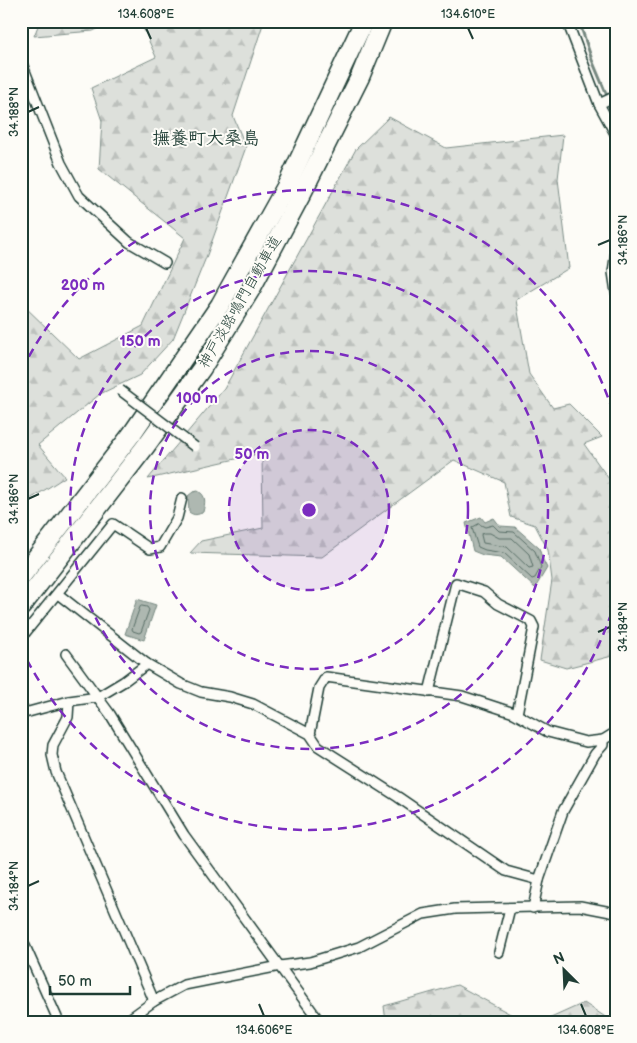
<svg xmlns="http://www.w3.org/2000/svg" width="637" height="1043" viewBox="0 0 637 1043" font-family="'Balsamiq Sans','Klee One',sans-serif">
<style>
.forest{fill:url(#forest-firs);stroke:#7e8e88}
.water{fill:#aeb8b1;stroke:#75877f}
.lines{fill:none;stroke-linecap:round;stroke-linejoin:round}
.shore{stroke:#586e66;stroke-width:1}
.stream{stroke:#75877f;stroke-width:3}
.street-casing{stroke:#1f3d34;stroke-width:12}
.highway-casing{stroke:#1f3d34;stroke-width:21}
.street{stroke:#fdfcf7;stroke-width:9}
.highway{stroke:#fdfcf7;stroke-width:18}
.street-bridge-casing{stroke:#1f3d34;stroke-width:12;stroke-linecap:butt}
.street-bridge{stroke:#fdfcf7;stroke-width:9}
.ticks{fill:none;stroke:#1f3d34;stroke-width:2}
.ring{fill:none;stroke:#7b2cbf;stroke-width:2.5;stroke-dasharray:9 6}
.labels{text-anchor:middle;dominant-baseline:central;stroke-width:4;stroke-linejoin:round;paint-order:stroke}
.street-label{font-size:15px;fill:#1f3d34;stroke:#fdfcf7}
.quarter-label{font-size:18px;font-weight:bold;fill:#1f3d34;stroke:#fdfcf7}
.centre{fill:#7b2cbf;stroke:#fdfcf7;stroke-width:2.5}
.ring-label{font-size:15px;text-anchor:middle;font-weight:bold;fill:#7b2cbf;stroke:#fdfcf7;stroke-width:4;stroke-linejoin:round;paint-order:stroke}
.neatline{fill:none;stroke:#1f3d34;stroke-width:2}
.ticks-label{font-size:12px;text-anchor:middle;fill:#1f3d34}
</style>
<defs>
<pattern id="forest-firs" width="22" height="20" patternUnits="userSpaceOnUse" patternTransform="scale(1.25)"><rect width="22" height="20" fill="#dde0db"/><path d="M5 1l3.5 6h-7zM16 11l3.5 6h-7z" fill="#bdc1bd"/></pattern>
</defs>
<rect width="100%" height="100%" fill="#fdfcf7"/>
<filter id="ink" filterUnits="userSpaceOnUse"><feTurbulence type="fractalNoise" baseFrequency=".02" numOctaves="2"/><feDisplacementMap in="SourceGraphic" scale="10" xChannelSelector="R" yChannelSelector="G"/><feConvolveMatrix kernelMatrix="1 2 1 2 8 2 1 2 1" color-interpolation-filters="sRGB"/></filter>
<g filter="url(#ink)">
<g class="forest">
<polygon points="40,21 115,21 93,31 34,36"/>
<polygon points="140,21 264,21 233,116 246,147 207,255 173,339 140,375 100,394 38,445 65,477 21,505 21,303 79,359 143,326 185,238 99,169 102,121 91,88 156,57"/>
<polygon points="389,117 446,148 563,135 558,179 569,268 516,300 529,374 553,408 569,404 602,437 584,444 616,489 616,655 566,668 540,660 552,580 548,550 535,525 511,517 504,482 454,460 322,557 190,553 201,541 263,528 262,453 148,479 224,389 356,149"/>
<polygon points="457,985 525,1022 386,1022 384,1006"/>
<polygon points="584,1003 613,1022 542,1022"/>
</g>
<g class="water">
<path d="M 198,491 C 207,496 205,503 203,512 C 198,515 194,516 189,512 L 188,496 L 193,492 Z"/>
<polygon points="481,517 485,522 494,518 500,526 515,527 539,548 542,558 547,568 535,588 501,557 483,555 473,551 466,523"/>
<polygon points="137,599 156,605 144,640 125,634"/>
</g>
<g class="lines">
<g class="shore">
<polygon points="479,524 485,527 493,525 499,531 514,532 535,551 541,567 535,578 532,579 504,553 485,550 478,547 472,528"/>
<polygon points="484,533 490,533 499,538 512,538 529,554 533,567 529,568 507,547 483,543 481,535"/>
<polygon points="142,606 147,607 149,610 141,632 139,633 133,631 132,629 140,607"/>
</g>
<polyline class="stream" points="579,21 592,60 616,117"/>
<g class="street-casing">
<g id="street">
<polyline points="567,21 599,104 616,135"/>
<polyline points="21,61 61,163 79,196 129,242 165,263"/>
<polyline points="599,104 616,96"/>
<polyline points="616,252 613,272 616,292"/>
<polyline points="58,594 147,664 181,684 201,692 230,697 253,704 310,734 318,746 398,797 506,871 539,880"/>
<polyline points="21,638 113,524 150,549 160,547 177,518 182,498"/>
<polyline points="66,654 110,714 184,835 320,1022"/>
<polyline points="429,692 456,583 484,592 498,604 531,621 534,627 517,714"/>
<polyline points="69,701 68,717 53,745 52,755 56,772 154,1001"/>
<polyline points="21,714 69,701 98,697 123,682 147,664"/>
<polyline points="310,734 319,688 326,677 462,696 514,713 548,732 586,742 603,740 616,732"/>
<polyline points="533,908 539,880 563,811 595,754 603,745 603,740"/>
<polyline points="21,937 59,1022"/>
<polyline points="499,952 510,908"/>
<polyline points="125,1022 154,1001 184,985 280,966 310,962 359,947 423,914 455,909 580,906 616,913"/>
</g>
</g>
<g class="highway-casing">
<g id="highway">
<polyline points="21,577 131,435 220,305 288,183 364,21"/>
<polyline points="21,607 145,447 202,368 251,289 301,195 360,77 383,21"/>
</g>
</g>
<use href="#street" class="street"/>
<use href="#highway" class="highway"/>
<g class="street-bridge-casing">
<polyline id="street-bridge" points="120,390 195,447"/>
</g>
<use href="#street-bridge" class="street-bridge"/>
</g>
</g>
<path class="ticks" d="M 146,28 L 151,39M 468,28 L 473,39M 28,112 L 39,107M 598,245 L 610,240M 28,499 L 39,494M 598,632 L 610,627M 28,886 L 39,881M 259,1004 L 264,1016M 581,1004 L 586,1016"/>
<circle cx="309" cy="510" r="80" fill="#7b2cbf" fill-opacity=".12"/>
<g class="ring">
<circle cx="309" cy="510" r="80"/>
<circle cx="309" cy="510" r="159"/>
<circle cx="309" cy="510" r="239"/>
<path d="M616 598A319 319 0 0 1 22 650M22 370A319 319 0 0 1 616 422"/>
</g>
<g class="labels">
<g class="street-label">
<text transform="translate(240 302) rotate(-60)">神戸淡路鳴門自動車道</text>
</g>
<g class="quarter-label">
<text x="206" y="138">撫養町大桑島</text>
</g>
</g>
<circle cx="309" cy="510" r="8" class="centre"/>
<g class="ring-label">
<text x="83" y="290">200 m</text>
<text x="140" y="346">150 m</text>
<text x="197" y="403">100 m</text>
<text x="252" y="459">50 m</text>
</g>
<rect width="637" height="1043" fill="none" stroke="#fdfcf7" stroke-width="55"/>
<g transform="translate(564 970) rotate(336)" stroke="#fdfcf7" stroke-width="4" paint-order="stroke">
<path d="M0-4L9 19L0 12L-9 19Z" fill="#1f3d34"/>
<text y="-8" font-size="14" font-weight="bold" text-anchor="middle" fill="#1f3d34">N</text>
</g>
<path d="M50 986v8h80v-8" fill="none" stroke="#1f3d34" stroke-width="2.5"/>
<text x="58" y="986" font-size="15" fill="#1f3d34" stroke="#fdfcf7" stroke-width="4" paint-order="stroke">50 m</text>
<rect x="28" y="28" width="582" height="988" class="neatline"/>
<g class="ticks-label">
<text x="146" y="18">134.608°E</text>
<text x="468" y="18">134.610°E</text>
<text transform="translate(14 112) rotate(-90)" y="4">34.188°N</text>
<text transform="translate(623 240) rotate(-90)" y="4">34.186°N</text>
<text transform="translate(14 499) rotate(-90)" y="4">34.186°N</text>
<text transform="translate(623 627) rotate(-90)" y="4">34.184°N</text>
<text transform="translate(14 886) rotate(-90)" y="4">34.184°N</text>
<text x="264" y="1034">134.606°E</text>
<text x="586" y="1034">134.608°E</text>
</g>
</svg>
